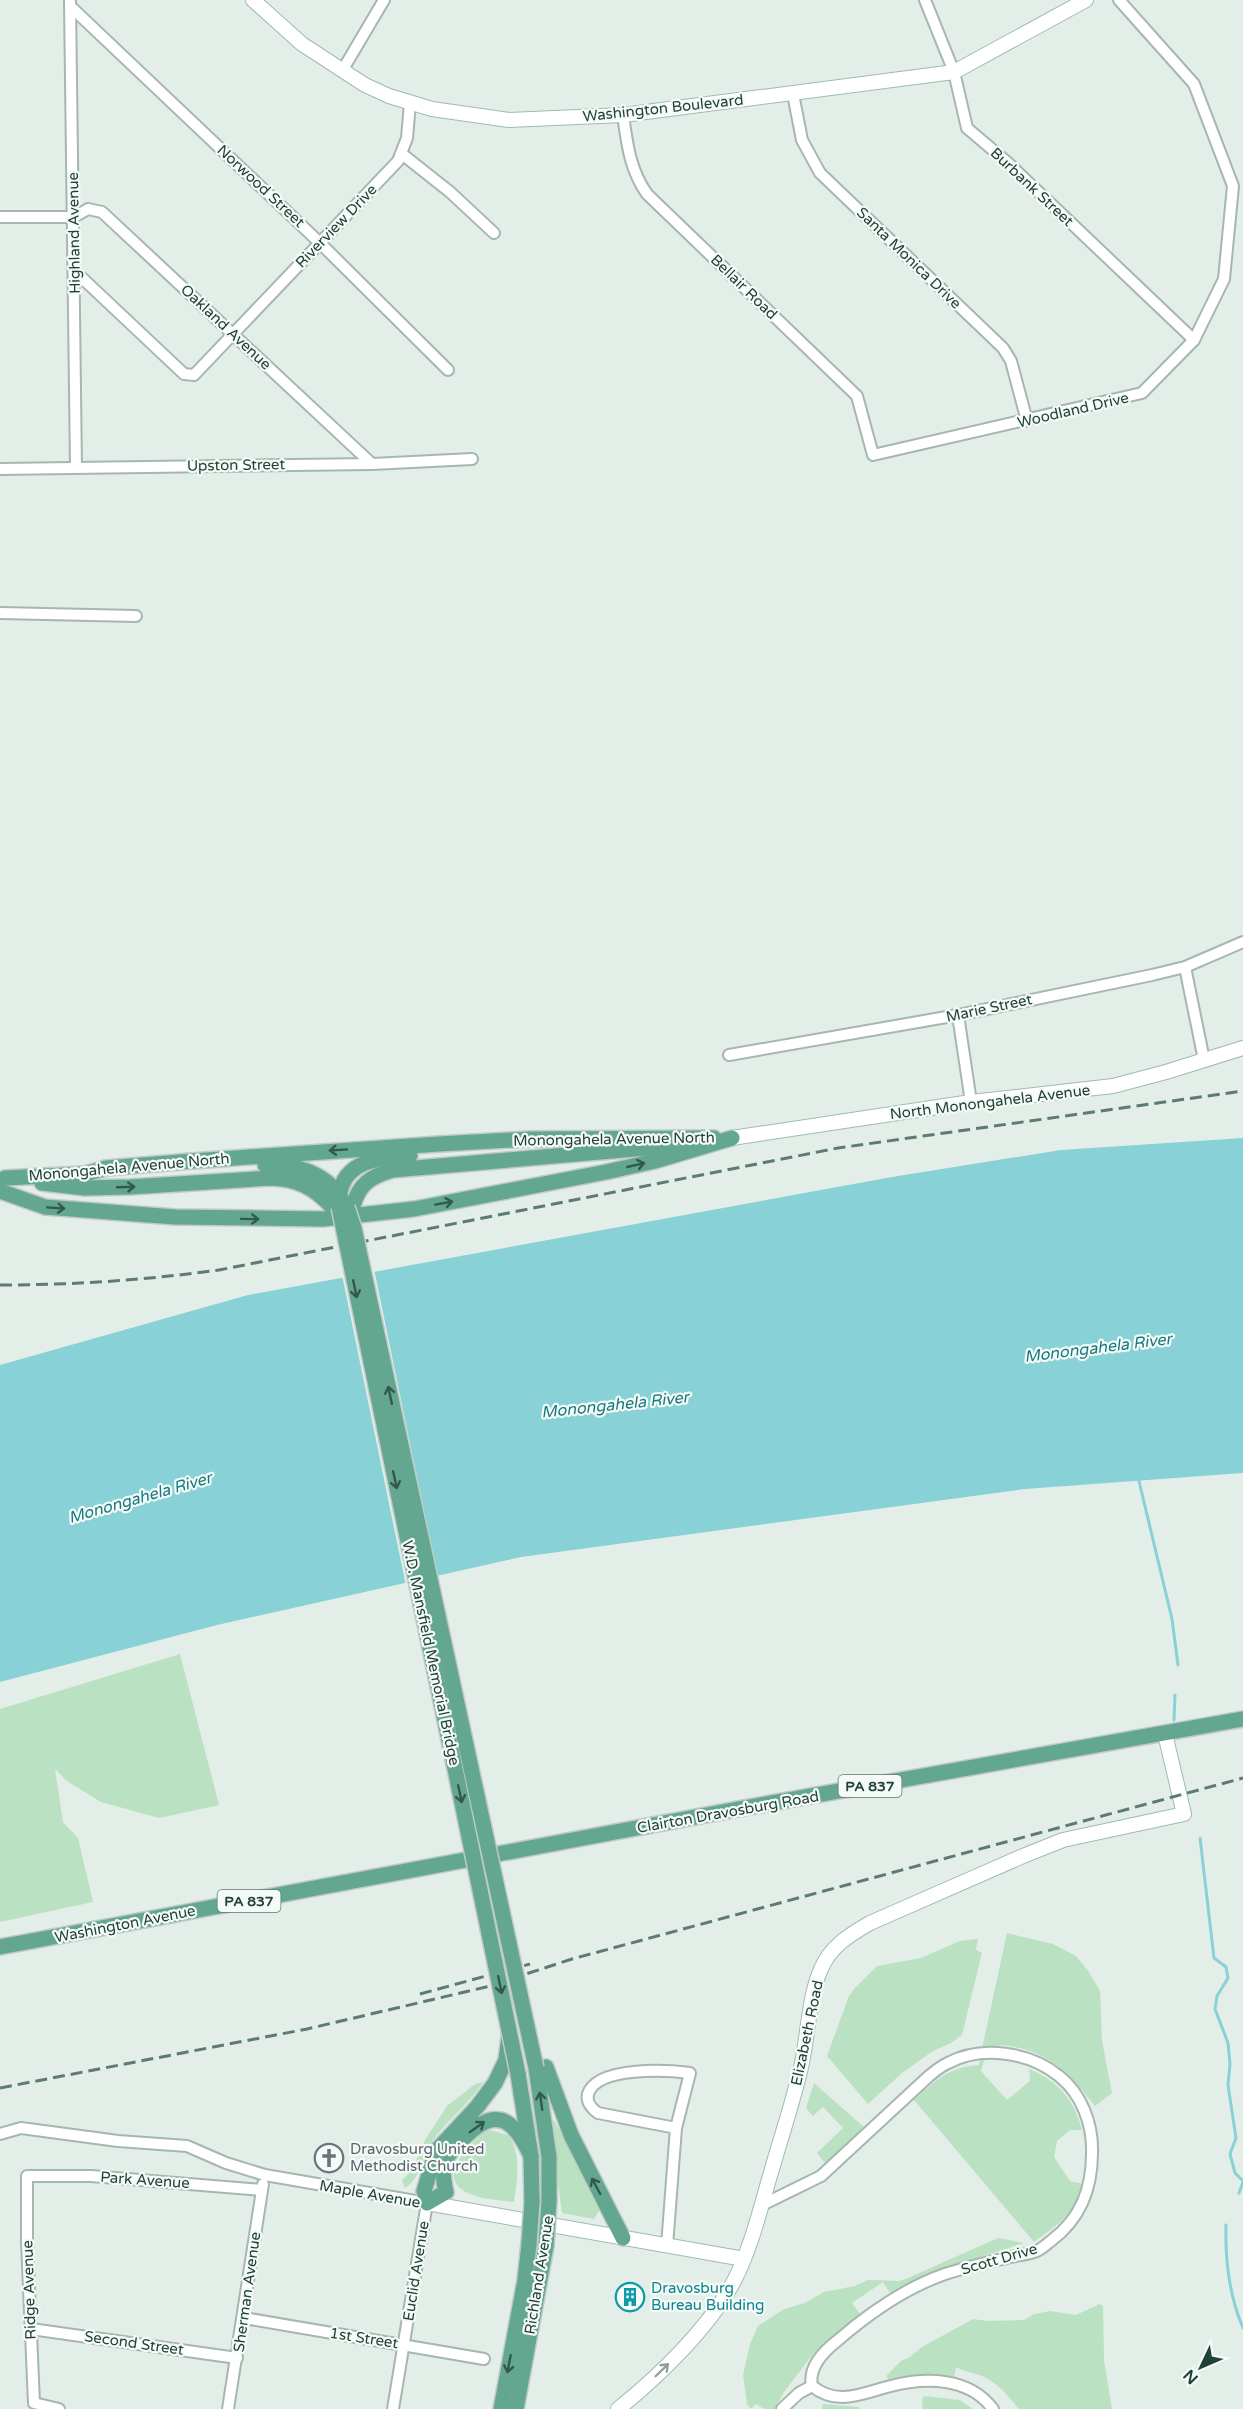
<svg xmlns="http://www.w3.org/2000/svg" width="1243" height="2409" viewBox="0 0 1243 2409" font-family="'Varela Round',sans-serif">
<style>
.green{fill:#bae1c1}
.water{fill:#87d1d7}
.pier{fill:#e3eee8}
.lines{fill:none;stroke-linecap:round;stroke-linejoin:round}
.stream{stroke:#87d1d7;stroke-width:3}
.street-casing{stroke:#a5b7af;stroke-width:14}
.secondary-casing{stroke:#a0bbaf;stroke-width:16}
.primary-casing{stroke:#c1cac7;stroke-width:18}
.street{stroke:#fff;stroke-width:10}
.secondary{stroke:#fff;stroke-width:14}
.primary{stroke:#64a790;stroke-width:15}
.rail{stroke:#5c7c71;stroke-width:3;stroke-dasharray:12 6;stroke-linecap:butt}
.primary-bridge-casing{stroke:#c1cac7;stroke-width:18;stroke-linecap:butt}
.primary-bridge{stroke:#64a790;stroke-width:15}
.oneway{stroke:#325a4c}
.oneway2{stroke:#90a09a}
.labels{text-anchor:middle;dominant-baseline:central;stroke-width:4.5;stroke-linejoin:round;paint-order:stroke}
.shield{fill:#f4faf6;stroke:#607870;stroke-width:1.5}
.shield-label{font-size:14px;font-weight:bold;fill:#214136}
.street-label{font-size:15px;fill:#214136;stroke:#f4faf6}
.worship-label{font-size:15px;fill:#5b616d;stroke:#f4faf6;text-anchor:start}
.culture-label{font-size:15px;fill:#0d838f;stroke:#f4faf6;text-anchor:start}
.water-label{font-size:16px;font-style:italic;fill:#167982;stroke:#f4faf6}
</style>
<rect width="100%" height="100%" fill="#e3eee8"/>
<g class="green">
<polygon points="180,1654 219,1805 159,1818 101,1802 67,1781 55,1769 63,1822 78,1838 93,1902 0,1922 0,1709"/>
<path d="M 1007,1933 L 1053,1944 L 1076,1956 L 1089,1972 L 1100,1991 L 1102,2041 L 1112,2093 L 1095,2106 C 1067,2071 1047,2049 1000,2045 L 998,2049 L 982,2049 Z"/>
<polygon points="978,1939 976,1950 982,1953 962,2035 951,2043 933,2051 902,2073 868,2104 827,2056 849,1996 855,1988 877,1966 921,1958 960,1941"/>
<path d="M 980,2060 L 984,2060 L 981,2071 L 1007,2100 L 1030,2081 L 1029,2069 C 1058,2081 1074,2099 1082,2130 L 1070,2130 L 1057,2141 L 1054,2157 L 1070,2181 L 1083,2184 C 1081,2210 1053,2228 1034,2242 L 914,2100 C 936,2080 949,2067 979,2065 Z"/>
<path d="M 483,2082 C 468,2106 440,2126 428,2148 C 420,2163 421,2177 405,2188 L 402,2180 L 412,2170 L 425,2140 L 447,2106 L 475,2084 Z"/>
<polygon points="814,2083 865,2128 825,2163 817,2153 843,2128 823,2107 813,2116 806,2108"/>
<polygon points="554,2120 601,2208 594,2219 562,2213 550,2126 552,2125 551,2121"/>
<path d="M 490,2130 L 508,2135 C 522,2153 517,2181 514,2202 C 501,2200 485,2200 473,2195 C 432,2181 467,2148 484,2132 Z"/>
<polygon points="998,2238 1024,2243 934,2272 890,2293 883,2282 852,2303 861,2315 813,2354 784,2392 775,2409 764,2409 756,2404 751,2409 747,2404 743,2375 750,2344 758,2326 784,2309 805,2303 824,2292 855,2286 868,2280 899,2281 908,2278"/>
<path d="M 1100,2304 L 1103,2306 L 1104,2360 L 1112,2409 L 1019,2409 C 1008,2396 996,2380 979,2375 C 970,2372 963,2371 956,2367 L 954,2377 L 937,2374 L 888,2382 L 887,2375 L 901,2361 L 910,2357 L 922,2347 L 973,2319 L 987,2321 L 1024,2320 L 1034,2314 L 1050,2311 L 1076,2315 Z"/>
<polygon points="923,2396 960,2400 973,2409 922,2409"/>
<polygon points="823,2404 858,2407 861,2409 822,2409"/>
</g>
<polygon class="water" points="1243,1138 1243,1473 1025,1489 521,1557 217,1625 0,1682 0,1365 248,1295 892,1177 1061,1150"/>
<polygon class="pier" points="374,1269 438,1579 406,1586 342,1275"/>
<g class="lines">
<g class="stream">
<polyline points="1138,1477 1172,1619 1178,1665"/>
<polyline points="1174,1720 1175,1695"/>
<polyline points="1200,1838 1214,1958 1226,1967 1228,1978 1217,1996 1215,2009 1228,2043 1230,2064 1228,2085 1236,2138 1230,2154 1235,2173 1243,2181"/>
<polyline points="1239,2193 1243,2182"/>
<path d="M 1226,2225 C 1225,2260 1229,2295 1243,2328"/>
</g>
<g class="street-casing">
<g id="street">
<polyline points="925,0 954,72 967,128 1007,162 1194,340"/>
<polyline points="70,2 76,467"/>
<polyline points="70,6 320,243 448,370"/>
<polyline points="342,71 384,0"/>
<polyline points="793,94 802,140 820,173 1003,348 1011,361 1027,421"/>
<path d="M 623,115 C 627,144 630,170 647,194 L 857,396 L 873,455 L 1142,393 L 1194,340 L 1224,279 L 1233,186 L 1194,84 L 1119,0"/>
<polyline points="402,154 450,192 494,233"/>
<polyline points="0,217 74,217 88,209 102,212 372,464"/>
<polyline points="74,273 81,277 184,374 194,375 398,161 407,138 410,103"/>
<polyline points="0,469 372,464 472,459"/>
<polyline points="0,613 136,616"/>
<polyline points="1185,967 1204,1060"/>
<polyline points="958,1015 971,1102"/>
<polyline points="729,1055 958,1015 1152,975 1185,967 1243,942"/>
<polyline points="0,2134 21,2128 118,2141 187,2146 226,2163 265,2175 427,2203 393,2409"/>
<path d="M 762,2205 L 821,2176 L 929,2076 C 935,2071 941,2066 948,2063 C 982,2045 1030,2052 1059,2076 C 1082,2094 1093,2125 1092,2153 C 1092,2189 1081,2218 1052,2240 C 1048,2243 1043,2248 1037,2251 C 1030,2254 1019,2255 1011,2257 C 989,2262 966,2267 945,2274 C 905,2288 868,2314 837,2341 C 823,2352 808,2367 812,2386 C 838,2407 862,2393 891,2386 C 926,2377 969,2377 993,2409"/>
<path d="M 667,2246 L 676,2128 L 690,2073 C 667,2070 597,2066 588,2094 C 586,2102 592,2109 598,2113 L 676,2128"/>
<polyline points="244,2318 484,2359"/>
<polyline points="31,2329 237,2358"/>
<polyline points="59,2409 34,2403 27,2241 27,2176 91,2176 262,2190"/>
<polyline points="228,2409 263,2184"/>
<polyline points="782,2409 799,2393 812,2386"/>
</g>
</g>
<g class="secondary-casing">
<g id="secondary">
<polyline points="253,0 302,44 365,85 389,96 432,109 509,120 623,115 954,72 1086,0"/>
<polyline points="732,1138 971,1102 1113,1086 1166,1072 1243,1048"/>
<polyline points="427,2203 744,2259"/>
<path d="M 618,2409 C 659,2376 709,2328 734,2281 C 752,2246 761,2206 772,2169 C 782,2134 794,2099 802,2063 C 808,2034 809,1996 821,1969 C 830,1947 849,1935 870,1923 L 1023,1856 L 1063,1840 L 1184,1814 L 1165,1734"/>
</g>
</g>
<g class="primary-casing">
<g id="primary">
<path d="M 265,1165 C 294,1163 327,1173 342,1200"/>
<polyline points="5,1178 85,1174 106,1168 192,1161 439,1144 530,1139 714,1138"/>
<path d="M 42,1183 L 85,1188 L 130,1187 L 271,1178 C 297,1179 314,1187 332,1207"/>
<polyline points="0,1191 45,1207 175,1217 323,1219 414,1209 606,1172 655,1161 732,1138"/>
<path d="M 353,1206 C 359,1184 371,1176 393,1170 L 670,1146"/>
<path d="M 339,1207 C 337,1161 375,1158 410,1156"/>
<polyline points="0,1947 738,1809 1243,1719"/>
<path d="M 509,2037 L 506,2060 L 495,2083 L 477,2107 L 436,2151 L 424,2191 L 427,2203 L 446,2192 C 444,2183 442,2173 444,2164 C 447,2154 456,2146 464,2138 C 496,2105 514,2119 531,2156"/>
<polyline points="546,2067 571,2135 623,2238"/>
<polyline points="536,2068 549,2157 549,2201"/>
<polyline points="518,2074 531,2156 532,2202"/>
<polyline points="501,2409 525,2280 529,2244"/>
<polyline points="516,2409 546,2246"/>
</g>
</g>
<use href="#street" class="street"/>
<use href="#secondary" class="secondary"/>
<use href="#primary" class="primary"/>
<g class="rail">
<path d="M 0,1285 C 74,1285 146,1280 219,1270 L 838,1148 L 1243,1091"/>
<polyline points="420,1994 530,1964"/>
<polyline points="0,2088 307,2029 486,1987 572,1959 1243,1778"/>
</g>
<g class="primary-bridge-casing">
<g id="primary-bridge">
<polyline points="339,1207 518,2074"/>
<polyline points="347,1207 354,1228 536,2068"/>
<polyline points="529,2244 532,2202"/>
<polyline points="546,2246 549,2201"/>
</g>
</g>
<use href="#primary-bridge" class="primary-bridge"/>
</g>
<defs><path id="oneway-shaft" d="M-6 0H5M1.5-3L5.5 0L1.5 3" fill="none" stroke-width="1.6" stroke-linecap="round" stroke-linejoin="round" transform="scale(1.5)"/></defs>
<g class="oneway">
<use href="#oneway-shaft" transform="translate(338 1150) rotate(176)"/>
<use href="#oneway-shaft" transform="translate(636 1165) rotate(-13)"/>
<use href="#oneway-shaft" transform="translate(126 1187) rotate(-2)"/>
<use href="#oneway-shaft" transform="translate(444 1203) rotate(-10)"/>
<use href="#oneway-shaft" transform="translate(56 1208) rotate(4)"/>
<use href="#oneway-shaft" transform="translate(250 1219) rotate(1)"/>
<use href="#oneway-shaft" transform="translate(355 1289) rotate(78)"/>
<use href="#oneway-shaft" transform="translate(390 1395) rotate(-102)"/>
<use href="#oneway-shaft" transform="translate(395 1480) rotate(78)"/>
<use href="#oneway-shaft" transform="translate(460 1794) rotate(78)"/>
<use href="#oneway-shaft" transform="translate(500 1985) rotate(78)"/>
<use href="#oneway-shaft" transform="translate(541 2101) rotate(-98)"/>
<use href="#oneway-shaft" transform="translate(477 2127) rotate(-35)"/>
<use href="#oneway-shaft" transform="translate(596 2186) rotate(-118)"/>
<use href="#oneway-shaft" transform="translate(509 2364) rotate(101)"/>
</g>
<use class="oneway2" href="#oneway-shaft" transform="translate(662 2370) rotate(-44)"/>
<defs>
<g id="church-ring" transform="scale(1.5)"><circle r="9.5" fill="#f4faf6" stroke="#6b7280" stroke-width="1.5"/><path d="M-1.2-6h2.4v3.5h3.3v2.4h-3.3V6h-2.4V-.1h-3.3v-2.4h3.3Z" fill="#6b7280"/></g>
<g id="building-ring" transform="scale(1.5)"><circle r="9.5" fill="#f4faf6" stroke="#0f9aa8" stroke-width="1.5"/><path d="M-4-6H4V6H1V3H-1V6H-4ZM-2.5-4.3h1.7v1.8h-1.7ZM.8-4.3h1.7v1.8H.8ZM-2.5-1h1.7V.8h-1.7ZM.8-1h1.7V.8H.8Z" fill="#0f9aa8"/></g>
</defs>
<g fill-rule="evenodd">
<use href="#church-ring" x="329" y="2158"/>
<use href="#building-ring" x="630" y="2297"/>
</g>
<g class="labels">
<g class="shield">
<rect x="838.5" y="1775" width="63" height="22" rx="4.5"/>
<rect x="217.5" y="1890" width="63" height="22" rx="4.5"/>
</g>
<g class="shield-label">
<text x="870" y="1786">PA 837</text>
<text x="249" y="1901">PA 837</text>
</g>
<g class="street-label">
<text transform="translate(663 108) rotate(-6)">Washington Boulevard</text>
<text transform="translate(261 186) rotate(43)">Norwood Street</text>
<text transform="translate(1032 187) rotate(43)">Burbank Street</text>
<text transform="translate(336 226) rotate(-46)">Riverview Drive</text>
<text transform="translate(74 233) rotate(-91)">Highland Avenue</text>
<text transform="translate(909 258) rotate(44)">Santa Monica Drive</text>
<text transform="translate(744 287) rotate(44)">Bellair Road</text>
<text transform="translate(226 327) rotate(43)">Oakland Avenue</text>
<text transform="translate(1073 410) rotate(-13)">Woodland Drive</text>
<text transform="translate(236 465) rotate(-1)">Upston Street</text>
<text transform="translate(989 1008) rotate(-12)">Marie Street</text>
<text transform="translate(990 1102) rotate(-7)">North Monongahela Avenue</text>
<text transform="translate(614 1139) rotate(-1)">Monongahela Avenue North</text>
<text transform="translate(129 1167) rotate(-5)">Monongahela Avenue North</text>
<text transform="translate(431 1653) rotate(78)">W.D. Mansfield Memorial Bridge</text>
<text transform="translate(728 1812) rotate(-10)">Clairton Dravosburg Road</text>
<text transform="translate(125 1924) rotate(-11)">Washington Avenue</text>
<text transform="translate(807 2033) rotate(-78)">Elizabeth Road</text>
<text transform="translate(145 2180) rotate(4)">Park Avenue</text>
<text transform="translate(370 2194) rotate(10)">Maple Avenue</text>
<text transform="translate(999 2259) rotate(-16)">Scott Drive</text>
<text transform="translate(416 2271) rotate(-81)">Euclid Avenue</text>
<text transform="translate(539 2275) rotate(-81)">Richland Avenue</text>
<text transform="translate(29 2290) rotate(-92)">Ridge Avenue</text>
<text transform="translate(247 2292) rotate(-82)">Sherman Avenue</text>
<text transform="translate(364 2338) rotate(9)">1st Street</text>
<text transform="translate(134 2343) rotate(8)">Second Street</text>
</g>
<g class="worship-label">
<text x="350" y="2149">Dravosburg United<tspan x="350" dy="17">Methodist Church</tspan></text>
</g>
<g class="culture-label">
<text x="651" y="2288">Dravosburg<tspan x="651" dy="17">Bureau Building</tspan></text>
</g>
<g class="water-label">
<text transform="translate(1098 1348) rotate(-7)">Monongahela River</text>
<text transform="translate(615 1405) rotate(-6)">Monongahela River</text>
<text transform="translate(140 1498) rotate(-16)">Monongahela River</text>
</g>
</g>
<g transform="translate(1201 2367) rotate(226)" stroke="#f4faf6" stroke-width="4.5" paint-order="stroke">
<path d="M0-4.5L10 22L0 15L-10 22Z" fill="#214136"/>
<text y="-9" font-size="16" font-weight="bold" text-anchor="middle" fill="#214136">N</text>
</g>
</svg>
